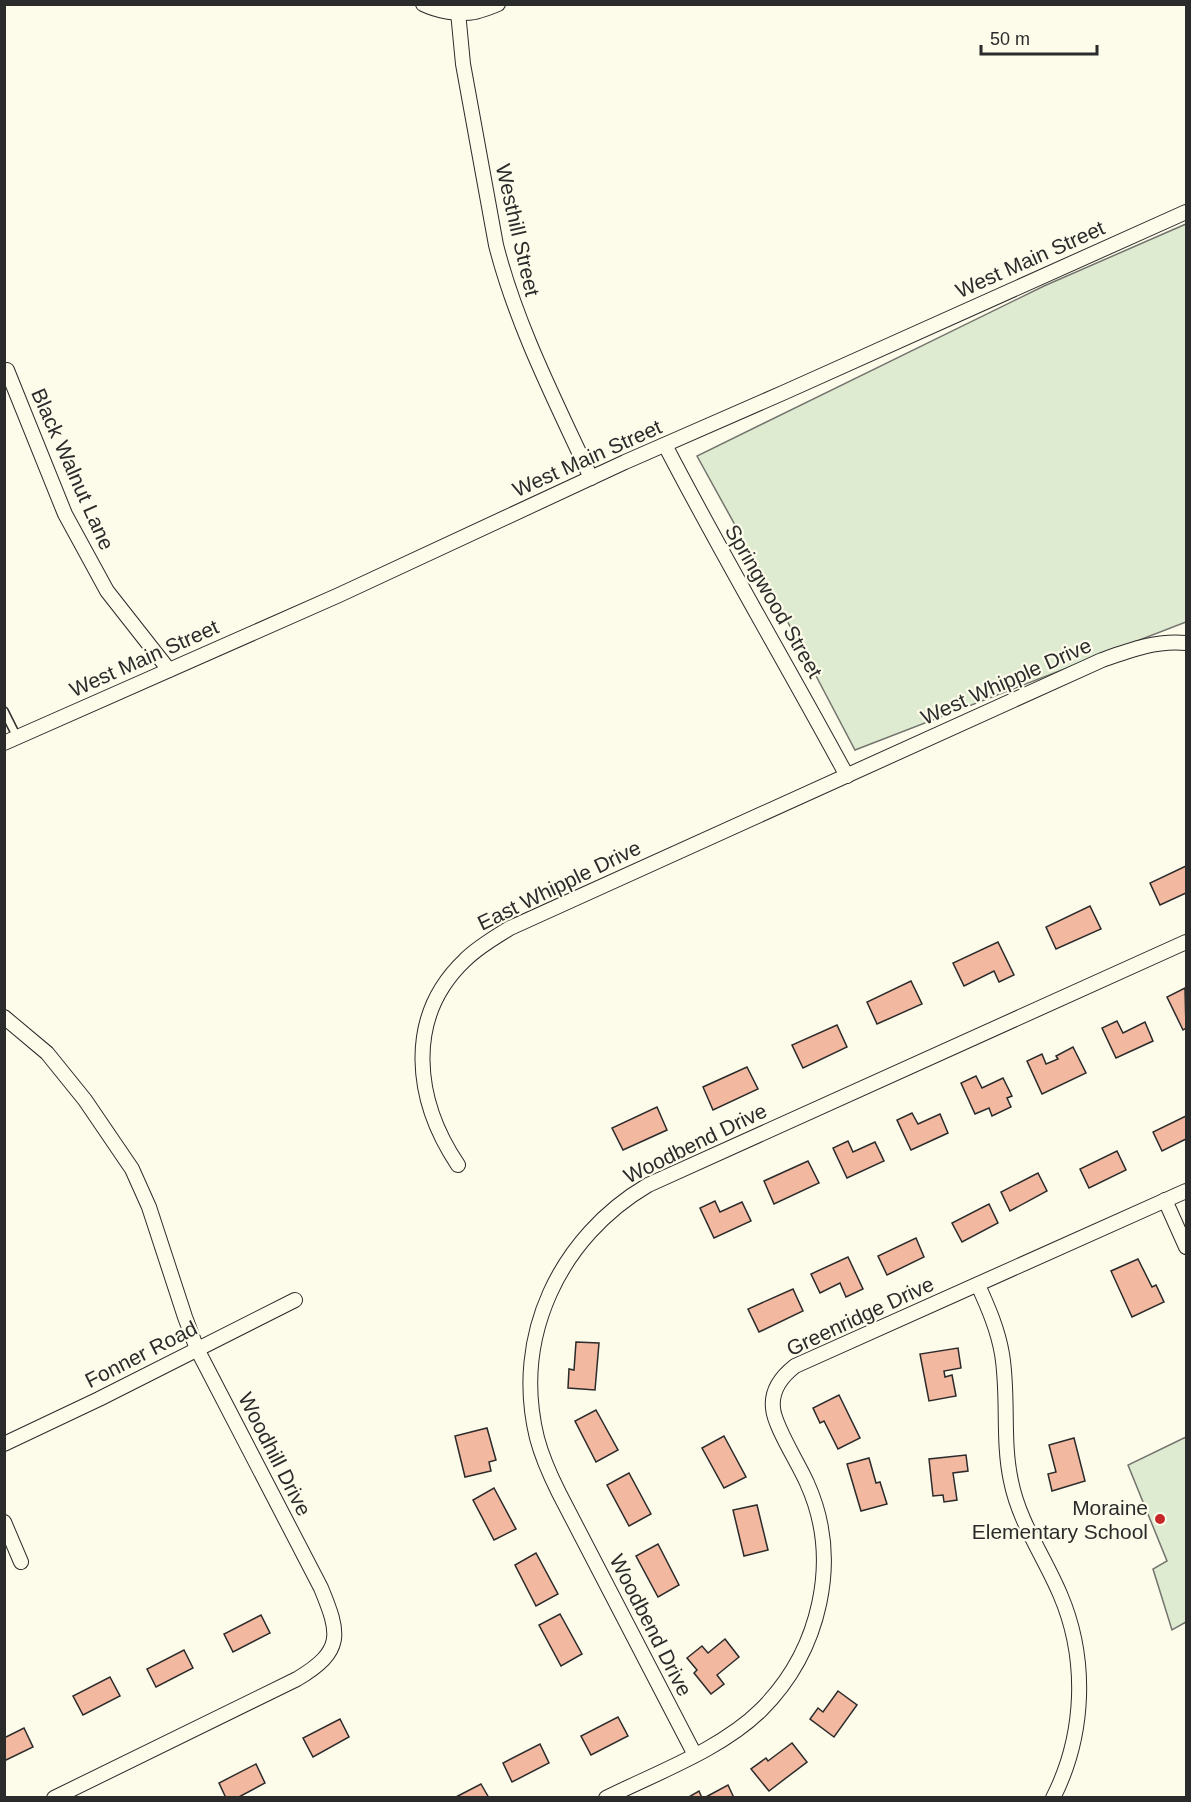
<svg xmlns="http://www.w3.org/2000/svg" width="1191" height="1802" viewBox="0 0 1191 1802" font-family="Arial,sans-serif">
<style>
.green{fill:#deebd1;stroke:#74746e;stroke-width:1.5}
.building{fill:#f2b8a0;stroke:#2b2b2b;stroke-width:1.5}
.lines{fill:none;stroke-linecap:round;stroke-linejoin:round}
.service-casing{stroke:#2b2b2b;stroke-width:10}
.minor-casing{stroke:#2b2b2b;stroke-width:16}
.service{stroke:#fdfbea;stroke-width:7}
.minor{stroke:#fdfbea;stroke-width:14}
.poi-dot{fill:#c62828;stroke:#fdfbea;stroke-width:2}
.labels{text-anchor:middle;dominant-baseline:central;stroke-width:4.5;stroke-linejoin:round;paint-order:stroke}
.street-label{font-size:21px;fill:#2b2b2b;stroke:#fdfbea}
.poi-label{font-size:21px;fill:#2b2b2b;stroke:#fdfbea;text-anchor:end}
</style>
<rect width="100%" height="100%" fill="#fdfbea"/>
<g class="green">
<polygon points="1186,224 1186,622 855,750 773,594 697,456 1044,286"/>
<polygon points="1186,1437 1186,1622 1172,1630 1153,1569 1167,1561 1128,1465"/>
</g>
<g class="building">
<polygon points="1186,866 1186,893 1160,905 1150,883"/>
<polygon points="1090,906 1101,929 1056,949 1046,927"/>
<polygon points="998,942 1014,975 999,982 994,971 964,986 953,963"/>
<polygon points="911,981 922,1004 877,1024 867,1002"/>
<polygon points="1185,988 1186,1028 1183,1030 1167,997"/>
<polygon points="1117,1021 1123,1033 1145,1022 1153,1041 1116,1058 1102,1028"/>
<polygon points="837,1025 847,1047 803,1068 792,1045"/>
<polygon points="1073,1047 1086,1073 1042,1094 1027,1061 1042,1054 1046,1064 1058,1059 1056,1056"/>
<polygon points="747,1067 758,1089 713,1110 703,1087"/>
<polygon points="976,1076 982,1088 1003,1078 1012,1096 1007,1098 1011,1107 992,1116 989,1108 975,1114 961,1083"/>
<polygon points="657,1107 667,1130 623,1150 612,1128"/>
<polygon points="912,1113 918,1124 940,1114 948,1133 911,1150 897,1120"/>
<polygon points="1186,1116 1186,1139 1162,1151 1153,1132"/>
<polygon points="848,1141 853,1152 875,1142 884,1161 847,1178 833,1148"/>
<polygon points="1117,1151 1126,1170 1089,1188 1080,1169"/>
<polygon points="808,1161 819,1183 774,1204 764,1181"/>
<polygon points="1038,1173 1047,1191 1010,1211 1001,1192"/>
<polygon points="715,1201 720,1212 742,1202 751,1221 714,1238 700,1208"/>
<polygon points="989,1204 998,1223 962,1242 952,1223"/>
<polygon points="916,1238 924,1257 887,1275 878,1256"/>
<polygon points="848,1257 863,1289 846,1297 840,1283 820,1293 811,1274"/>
<polygon points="1138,1259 1152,1287 1156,1285 1164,1302 1132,1317 1111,1271"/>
<polygon points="793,1289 803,1311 759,1332 748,1309"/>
<polygon points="576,1342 599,1343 595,1390 568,1388 569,1369 574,1370"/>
<polygon points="958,1348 961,1368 944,1371 945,1377 952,1375 956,1396 929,1401 920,1354"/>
<polygon points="839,1395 860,1438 838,1449 824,1421 820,1423 813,1408"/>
<polygon points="596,1410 618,1450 596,1462 575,1421"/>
<polygon points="487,1428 496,1460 489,1462 491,1471 465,1477 455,1436"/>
<polygon points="724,1436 746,1477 724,1488 702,1448"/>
<polygon points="1074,1438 1085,1481 1052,1491 1048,1474 1056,1472 1049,1445"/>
<polygon points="966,1455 968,1471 953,1473 957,1500 944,1502 943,1495 933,1496 929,1459"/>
<polygon points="869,1458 876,1483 880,1482 887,1504 861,1511 847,1464"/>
<polygon points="629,1473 651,1514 629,1526 607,1485"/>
<polygon points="494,1488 516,1529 494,1540 473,1500"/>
<polygon points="757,1505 768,1550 744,1556 733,1510"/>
<polygon points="658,1544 679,1585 658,1597 636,1556"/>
<polygon points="536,1553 558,1594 536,1606 515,1565"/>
<polygon points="560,1614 582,1654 561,1666 539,1625"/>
<polygon points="261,1615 270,1633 233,1652 224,1634"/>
<polygon points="725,1639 739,1657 717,1675 724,1684 711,1694 694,1673 697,1670 687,1658 702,1646 708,1653"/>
<polygon points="184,1650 193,1668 156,1687 147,1669"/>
<polygon points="110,1677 120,1696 83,1715 73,1696"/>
<polygon points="838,1691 857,1705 834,1737 810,1719 818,1708 823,1712"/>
<polygon points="618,1717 628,1736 591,1755 581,1736"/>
<polygon points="340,1719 349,1737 313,1757 303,1738"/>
<polygon points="24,1728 33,1747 4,1761 4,1738"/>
<polygon points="792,1743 807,1762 769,1791 751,1769 766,1758 768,1761"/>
<polygon points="540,1744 549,1763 512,1782 503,1763"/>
<polygon points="256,1764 265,1783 237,1798 226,1798 219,1783"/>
<polygon points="481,1784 489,1798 454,1798"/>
<polygon points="728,1785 734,1798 704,1798"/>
<polygon points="699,1791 702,1798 687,1798"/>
</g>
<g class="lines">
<g class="service-casing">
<polyline id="service" points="4,711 17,737"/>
</g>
<g class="minor-casing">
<g id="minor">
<path d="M 423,4 C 437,11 459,15 475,12 C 483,10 491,7 498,4"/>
<path d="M 458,12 L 463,64 L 496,245 C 517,327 556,402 591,478"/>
<polyline points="7,370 65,514 107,591 169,670"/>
<path d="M 665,445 C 723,557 787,665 847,776"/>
<polyline points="4,743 339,595 625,462 785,392 1186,212"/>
<path d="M 4,1017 L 47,1053 L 85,1100 L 132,1169 L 149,1207 L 185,1317 L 197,1349 L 321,1588 C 340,1634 344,1651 297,1679 L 54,1798"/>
<path d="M 458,1165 C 415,1101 404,1018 465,960 C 478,947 494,938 510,928 L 1102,660 C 1130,650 1157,640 1186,643"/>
<polyline points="1165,1200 1186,1247"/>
<path d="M 978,1285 C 988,1307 998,1330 1002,1354 C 1009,1396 1002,1440 1011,1481 C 1019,1522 1044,1556 1060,1594 C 1088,1659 1085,1735 1053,1798"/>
<polyline points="4,1444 99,1399 295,1300"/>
<polyline points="4,1522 21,1562"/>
<path d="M 695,1755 L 559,1493 C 550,1475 542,1457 537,1438 C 512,1336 560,1237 648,1185 L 1186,942"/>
<path d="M 606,1798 C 656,1773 722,1749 761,1710 C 820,1651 842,1560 807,1483 C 799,1464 774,1426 773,1408 C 771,1390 781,1377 795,1366 L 1186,1191"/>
</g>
</g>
<use href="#service" class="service"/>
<use href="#minor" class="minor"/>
</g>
<circle class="poi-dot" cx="1160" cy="1519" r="6"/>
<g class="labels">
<g class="street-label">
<text transform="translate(518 230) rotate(77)">Westhill Street</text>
<text transform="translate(1030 259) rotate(-24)">West Main Street</text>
<text transform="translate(587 458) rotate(-24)">West Main Street</text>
<text transform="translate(73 469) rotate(66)">Black Walnut Lane</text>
<text transform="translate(774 601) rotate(60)">Springwood Street</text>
<text transform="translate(144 658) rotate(-24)">West Main Street</text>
<text transform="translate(1006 681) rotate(-24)">West Whipple Drive</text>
<text transform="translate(559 885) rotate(-26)">East Whipple Drive</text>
<text transform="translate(695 1143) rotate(-26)">Woodbend Drive</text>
<text transform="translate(860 1316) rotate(-25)">Greenridge Drive</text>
<text transform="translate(141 1354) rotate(-27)">Fonner Road</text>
<text transform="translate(275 1454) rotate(63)">Woodhill Drive</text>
<text transform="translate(651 1625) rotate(63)">Woodbend Drive</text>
</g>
<g class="poi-label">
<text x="1148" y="1507">Moraine<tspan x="1148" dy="24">Elementary School</tspan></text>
</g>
</g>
<rect width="1191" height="1802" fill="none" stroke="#2b2b2b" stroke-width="12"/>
<path d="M981 45v9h116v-9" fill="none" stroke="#2b2b2b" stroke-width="3"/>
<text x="990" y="45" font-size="18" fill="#2b2b2b" stroke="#fdfbea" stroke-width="4.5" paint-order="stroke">50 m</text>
</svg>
